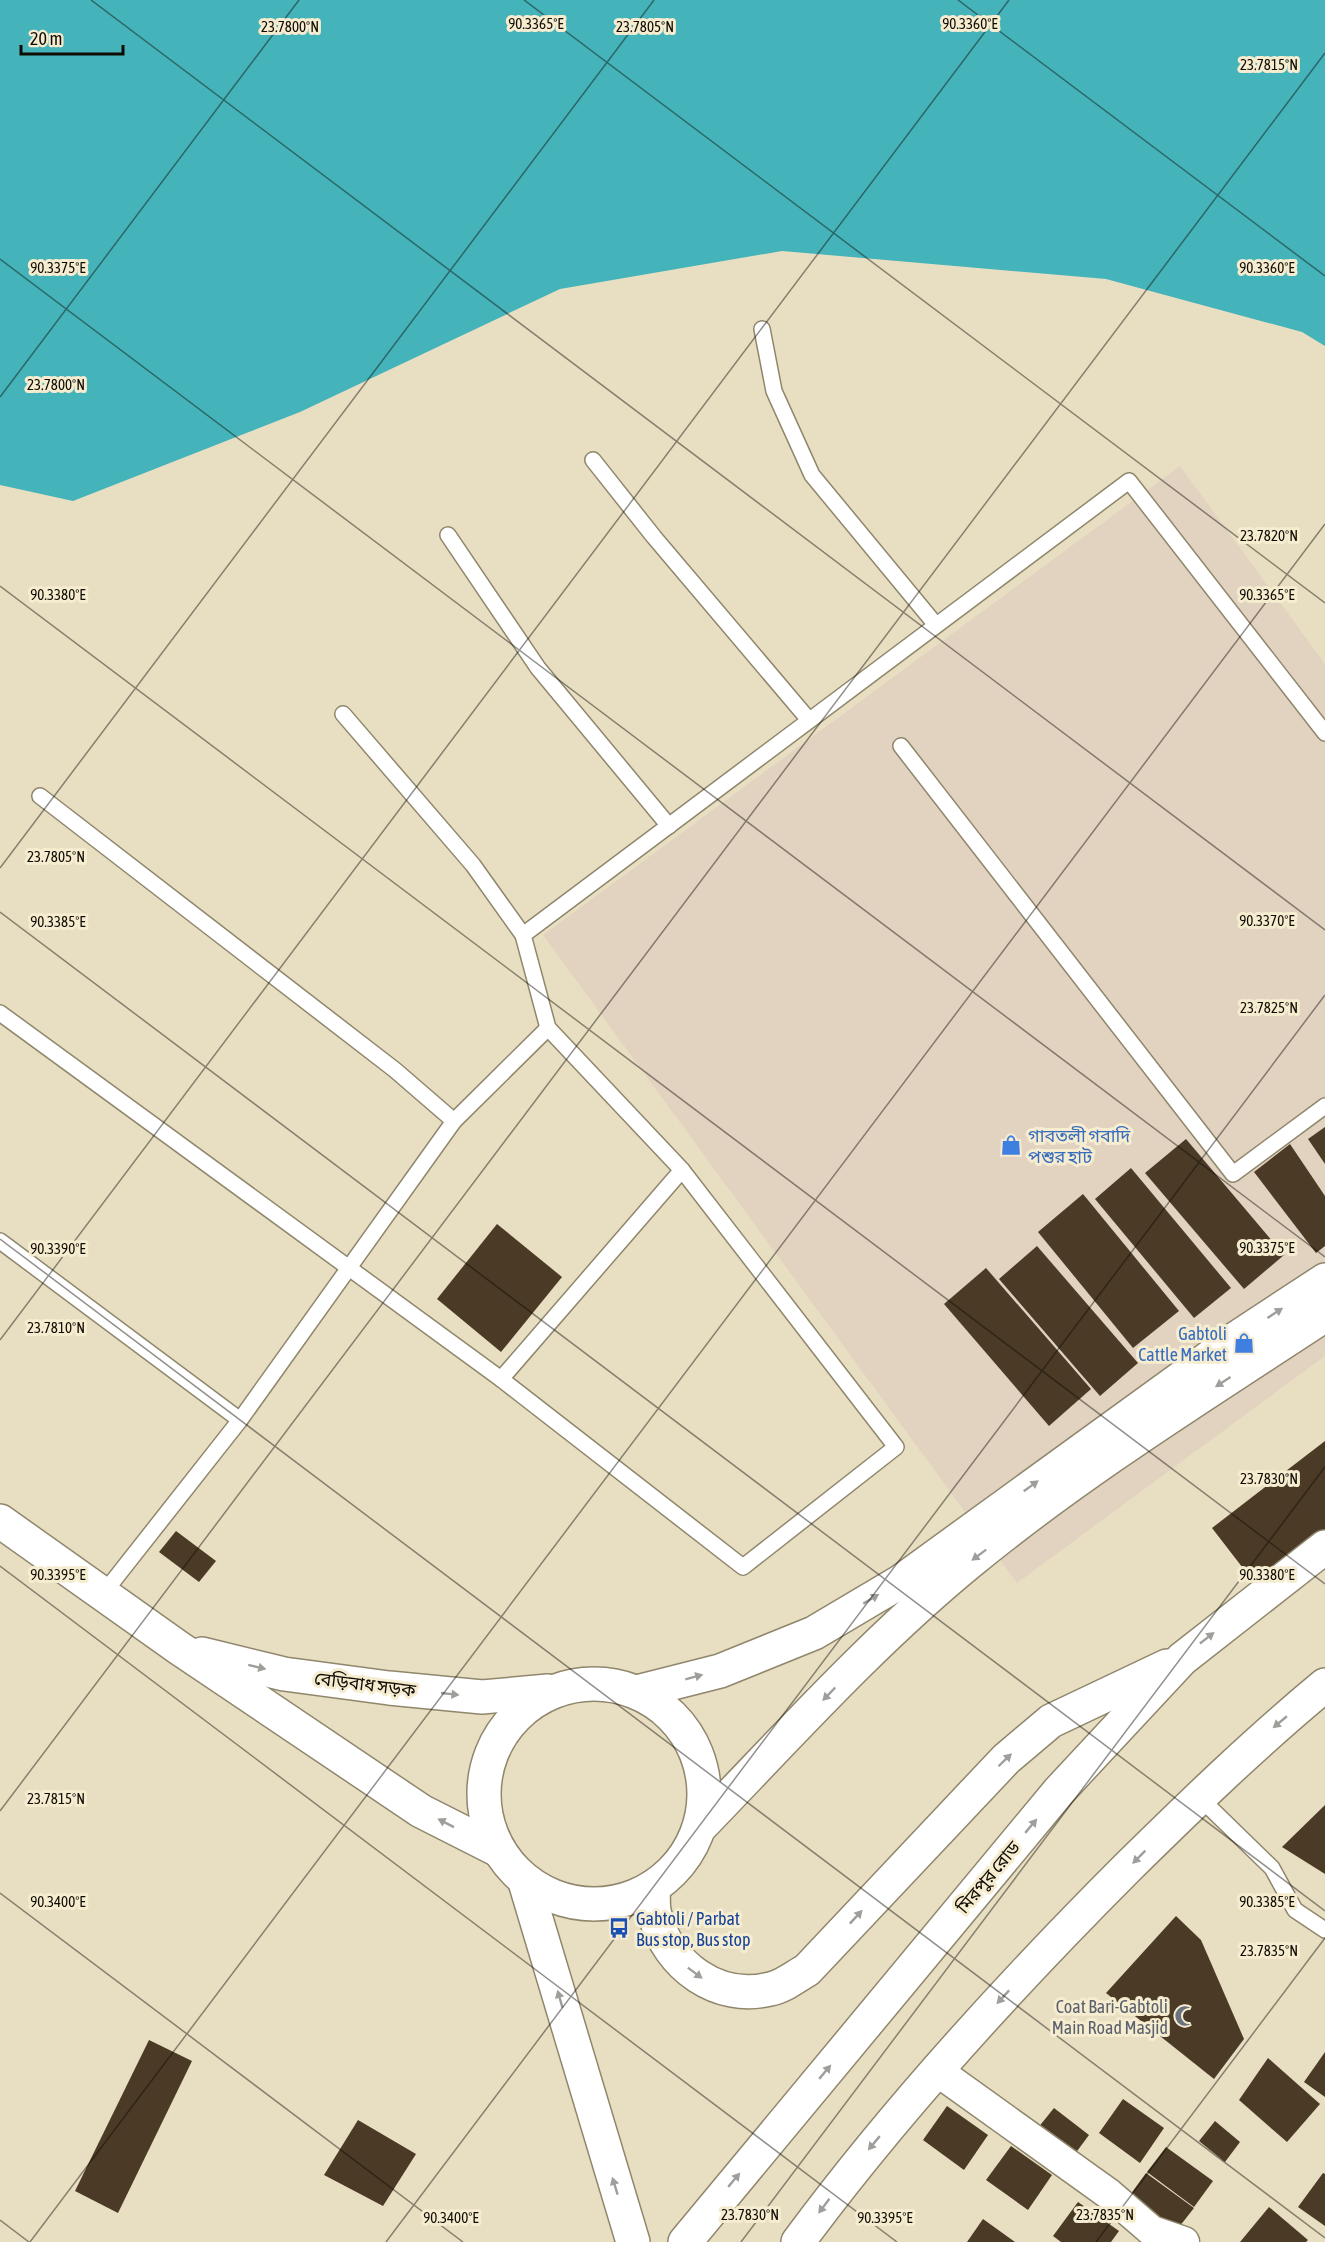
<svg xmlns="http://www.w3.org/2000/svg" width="1325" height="2242" viewBox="0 0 1325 2242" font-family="'Asap Condensed','Noto Sans Bengali',sans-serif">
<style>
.commercial{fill:#e2d3c1}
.water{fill:#44b3ba}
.building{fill:#4a3a26}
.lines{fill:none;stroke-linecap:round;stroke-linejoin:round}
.service-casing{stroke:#8f866c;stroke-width:18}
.minor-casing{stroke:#8f866c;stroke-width:33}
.trunk-casing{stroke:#8f866c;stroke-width:36}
.service{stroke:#fff;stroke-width:15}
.minor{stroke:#fff;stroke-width:30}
.trunk{stroke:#fff;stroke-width:33}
.oneway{fill:#9f9e9b}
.ticks{fill:none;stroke:#0f0c04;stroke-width:1.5;stroke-opacity:0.45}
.labels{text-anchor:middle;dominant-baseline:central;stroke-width:6;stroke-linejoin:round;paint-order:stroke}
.shop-label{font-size:18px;fill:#366cbe;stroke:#f6ecd0;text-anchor:start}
.street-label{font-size:18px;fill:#0f0c04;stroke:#f6ecd0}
.transit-label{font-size:18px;fill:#164399;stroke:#f6ecd0;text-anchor:start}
.worship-label{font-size:18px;fill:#5b616d;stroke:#f6ecd0;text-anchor:end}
.ticks-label{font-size:15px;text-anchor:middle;fill:#0f0c04;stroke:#f6ecd0;stroke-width:6;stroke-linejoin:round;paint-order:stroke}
</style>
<rect width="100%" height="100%" fill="#e8dfc3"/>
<polygon class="commercial" points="1180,466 1325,664 1325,1356 1017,1583 543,935"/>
<polygon class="water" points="0,0 1325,0 1325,346 1302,332 1106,279 782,251 560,289 300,412 73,501 0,485"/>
<g class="building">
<polygon points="1325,1127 1325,1164 1308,1139"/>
<polygon points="1186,1139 1284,1255 1244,1289 1145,1173"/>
<polygon points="1290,1144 1325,1196 1325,1246 1316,1253 1254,1172"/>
<polygon points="1131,1168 1231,1288 1194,1318 1095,1199"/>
<polygon points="1083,1194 1179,1311 1133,1348 1038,1232"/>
<polygon points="497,1224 562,1277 501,1352 437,1299"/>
<polygon points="1037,1246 1138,1363 1100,1396 999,1279"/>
<polygon points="986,1268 1091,1389 1049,1426 944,1304"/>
<polygon points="1325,1441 1325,1531 1256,1585 1212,1528"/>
<polygon points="176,1531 216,1561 199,1582 159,1552"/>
<polygon points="1325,1805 1325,1874 1282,1847"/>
<polygon points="1176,1916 1201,1940 1244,2039 1214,2079 1106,1993"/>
<polygon points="149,2040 192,2061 118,2213 75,2191"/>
<polygon points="1325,2052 1325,2097 1304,2082"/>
<polygon points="1268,2058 1320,2104 1287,2142 1239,2100"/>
<polygon points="1123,2099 1164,2128 1140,2163 1099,2133"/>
<polygon points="947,2106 988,2135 964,2170 923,2140"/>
<polygon points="1054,2108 1089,2135 1069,2162 1033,2134"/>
<polygon points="358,2120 416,2154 383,2206 324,2175"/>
<polygon points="1215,2121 1240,2142 1225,2162 1199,2141"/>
<polygon points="1011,2146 1052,2175 1028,2210 986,2180"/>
<polygon points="1166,2147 1213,2181 1194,2207 1147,2172"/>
<polygon points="1146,2173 1194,2208 1172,2236 1125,2202"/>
<polygon points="1323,2173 1325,2174 1325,2226 1298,2207"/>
<polygon points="1078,2202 1119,2231 1111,2242 1061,2242 1053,2236"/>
<polygon points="1269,2207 1308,2240 1306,2242 1240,2242"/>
<polygon points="983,2219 1015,2242 967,2242"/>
</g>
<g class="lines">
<g class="service-casing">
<g id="service">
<polyline points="762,329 774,391 812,475 936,625"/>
<polyline points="593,460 654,537 809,720"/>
<polyline points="448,535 538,668 669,826"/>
<polyline points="901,746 1233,1174 1325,1106"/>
<polyline points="40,796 395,1070 454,1121"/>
<polyline points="523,935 1129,481 1325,733"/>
<polyline points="0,1013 501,1379 743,1567 896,1447 682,1170 548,1028 523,935 473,865 343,714"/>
<polyline points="0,1241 240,1420"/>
<polyline points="501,1379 682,1170"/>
<polyline points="103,1594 240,1420 454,1121 548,1028"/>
<polyline points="1199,1797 1272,1868 1295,1910 1325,1930"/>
</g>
</g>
<g class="minor-casing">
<polyline id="minor" points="936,2070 1109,2194 1152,2231 1184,2242"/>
</g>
<g class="trunk-casing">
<g id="trunk">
<polyline points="0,1521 179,1648 421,1811 498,1850"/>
<polyline points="202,1654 284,1674 389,1688 482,1697 548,1691"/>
<circle cx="594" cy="1794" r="110"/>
<polyline points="637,1692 720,1671 814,1633 900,1582 1235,1339 1325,1280"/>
<path d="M 699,1828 C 787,1737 873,1641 971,1561 C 1082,1470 1205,1394 1325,1315"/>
<polyline points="525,1882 633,2242"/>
<path d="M 653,1887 C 654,1895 652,1906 655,1915 C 668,1966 718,2002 770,1989 C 783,1987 796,1976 807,1970 L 1006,1759 L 1051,1721 L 1167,1666"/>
<polyline points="685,2242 1059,1791 1182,1659 1325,1547"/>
<path d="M 798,2242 C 897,2108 1010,1985 1128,1867 C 1192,1804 1256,1742 1325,1685"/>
</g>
</g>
<use href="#service" class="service"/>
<use href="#minor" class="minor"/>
<use href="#trunk" class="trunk"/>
</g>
<defs><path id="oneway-solid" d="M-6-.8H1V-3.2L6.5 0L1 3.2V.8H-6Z" transform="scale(1.5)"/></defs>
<g class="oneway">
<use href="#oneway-solid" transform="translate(1275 1313) rotate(-33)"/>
<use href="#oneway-solid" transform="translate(1223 1382) rotate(147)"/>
<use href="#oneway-solid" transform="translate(1031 1486) rotate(-36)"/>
<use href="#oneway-solid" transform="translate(979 1555) rotate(143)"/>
<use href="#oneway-solid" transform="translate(871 1599) rotate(-31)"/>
<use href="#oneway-solid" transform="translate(1207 1638) rotate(-38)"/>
<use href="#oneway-solid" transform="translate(257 1667) rotate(14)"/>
<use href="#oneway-solid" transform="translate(694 1677) rotate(-15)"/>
<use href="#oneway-solid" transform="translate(450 1694) rotate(6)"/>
<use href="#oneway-solid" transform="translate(829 1694) rotate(134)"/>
<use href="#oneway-solid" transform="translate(1280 1722) rotate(140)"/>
<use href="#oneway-solid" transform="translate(1005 1760) rotate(-44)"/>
<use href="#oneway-solid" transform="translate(446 1823) rotate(-153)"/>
<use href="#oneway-solid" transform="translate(1031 1826) rotate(-50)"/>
<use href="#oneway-solid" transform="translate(1139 1857) rotate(135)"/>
<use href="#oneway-solid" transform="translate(856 1917) rotate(-47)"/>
<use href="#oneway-solid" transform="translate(695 1973) rotate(37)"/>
<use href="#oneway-solid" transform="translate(1003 1997) rotate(133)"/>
<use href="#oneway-solid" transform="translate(560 1999) rotate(-106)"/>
<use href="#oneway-solid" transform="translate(825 2072) rotate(-50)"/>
<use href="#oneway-solid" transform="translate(874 2143) rotate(130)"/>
<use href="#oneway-solid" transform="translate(734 2180) rotate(-50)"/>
<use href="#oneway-solid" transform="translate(615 2186) rotate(-107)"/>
<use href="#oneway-solid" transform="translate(824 2206) rotate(127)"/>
</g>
<path class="ticks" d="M 91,0 L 1325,930M 524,0 L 1325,603M 958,0 L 1325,276M 0,259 L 1325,1257M 0,397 L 299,0M 0,586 L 1325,1584M 0,868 L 654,0M 0,912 L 1325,1911M 0,1239 L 1325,2238M 0,1340 L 1009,0M 0,1566 L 897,2242M 0,1811 L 1325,53M 0,1893 L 463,2242M 0,2220 L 29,2242M 30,2242 L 1325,524M 386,2242 L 1325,995M 741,2242 L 1325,1467M 1096,2242 L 1325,1938"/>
<defs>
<g id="shop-bare" transform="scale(1.62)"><path d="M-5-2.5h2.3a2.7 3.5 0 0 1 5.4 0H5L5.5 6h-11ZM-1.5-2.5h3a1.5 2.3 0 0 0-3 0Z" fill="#3f7fe0" stroke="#f6ecd0" stroke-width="2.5" paint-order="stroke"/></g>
<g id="bus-bare" transform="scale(1.62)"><path d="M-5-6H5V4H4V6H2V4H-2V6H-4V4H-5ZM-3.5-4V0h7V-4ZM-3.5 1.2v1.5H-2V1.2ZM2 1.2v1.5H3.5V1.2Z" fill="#1a4fb4" stroke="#f6ecd0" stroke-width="2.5" paint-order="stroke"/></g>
<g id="mosque-bare" transform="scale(1.62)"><path d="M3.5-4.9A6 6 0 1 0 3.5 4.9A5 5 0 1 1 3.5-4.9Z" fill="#6b7280" stroke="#f6ecd0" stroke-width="2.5" paint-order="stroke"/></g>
</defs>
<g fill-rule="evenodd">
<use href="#shop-bare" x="1011" y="1145"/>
<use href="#shop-bare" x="1244" y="1343"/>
<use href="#bus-bare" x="619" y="1928"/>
<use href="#mosque-bare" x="1185" y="2016"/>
</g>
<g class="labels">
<g class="shop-label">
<text x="1028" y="1135">গাবতলী গবাদি<tspan x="1028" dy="21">পশুর হাট</tspan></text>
<text x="1227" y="1333" text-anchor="end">Gabtoli<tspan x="1227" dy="21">Cattle Market</tspan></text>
</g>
<g class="street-label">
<text transform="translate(365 1684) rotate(7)">বেড়িবাধ সড়ক</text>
<text transform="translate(988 1877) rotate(-50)">মিরপুর রোড</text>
</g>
<g class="transit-label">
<text x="636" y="1918">Gabtoli / Parbat<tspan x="636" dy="21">Bus stop, Bus stop</tspan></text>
</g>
<g class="worship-label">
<text x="1168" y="2006">Coat Bari-Gabtoli<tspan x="1168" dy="21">Main Road Masjid</tspan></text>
</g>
</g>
<g class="ticks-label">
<text x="536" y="29">90.3365°E</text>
<text x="970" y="29">90.3360°E</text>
<text x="290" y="32">23.7800°N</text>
<text x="645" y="32">23.7805°N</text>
<text x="1269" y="70">23.7815°N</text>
<text x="1267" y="273">90.3360°E</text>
<text x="58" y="273">90.3375°E</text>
<text x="56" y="390">23.7800°N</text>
<text x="1269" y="541">23.7820°N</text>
<text x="1267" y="600">90.3365°E</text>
<text x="58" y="600">90.3380°E</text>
<text x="56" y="862">23.7805°N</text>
<text x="1267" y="926">90.3370°E</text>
<text x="58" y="927">90.3385°E</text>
<text x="1269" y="1013">23.7825°N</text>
<text x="1267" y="1253">90.3375°E</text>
<text x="58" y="1254">90.3390°E</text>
<text x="56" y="1333">23.7810°N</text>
<text x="1269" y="1484">23.7830°N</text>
<text x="1267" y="1580">90.3380°E</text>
<text x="58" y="1580">90.3395°E</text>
<text x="56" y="1804">23.7815°N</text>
<text x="1267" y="1907">90.3385°E</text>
<text x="58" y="1907">90.3400°E</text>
<text x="1269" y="1956">23.7835°N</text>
<text x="750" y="2220">23.7830°N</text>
<text x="1105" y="2220">23.7835°N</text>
<text x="451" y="2223">90.3400°E</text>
<text x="885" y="2223">90.3395°E</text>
</g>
<path d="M21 45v9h102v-9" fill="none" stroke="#0f0c04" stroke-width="3"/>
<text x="30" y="45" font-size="18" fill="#0f0c04" stroke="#f6ecd0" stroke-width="4.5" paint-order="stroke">20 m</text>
</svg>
